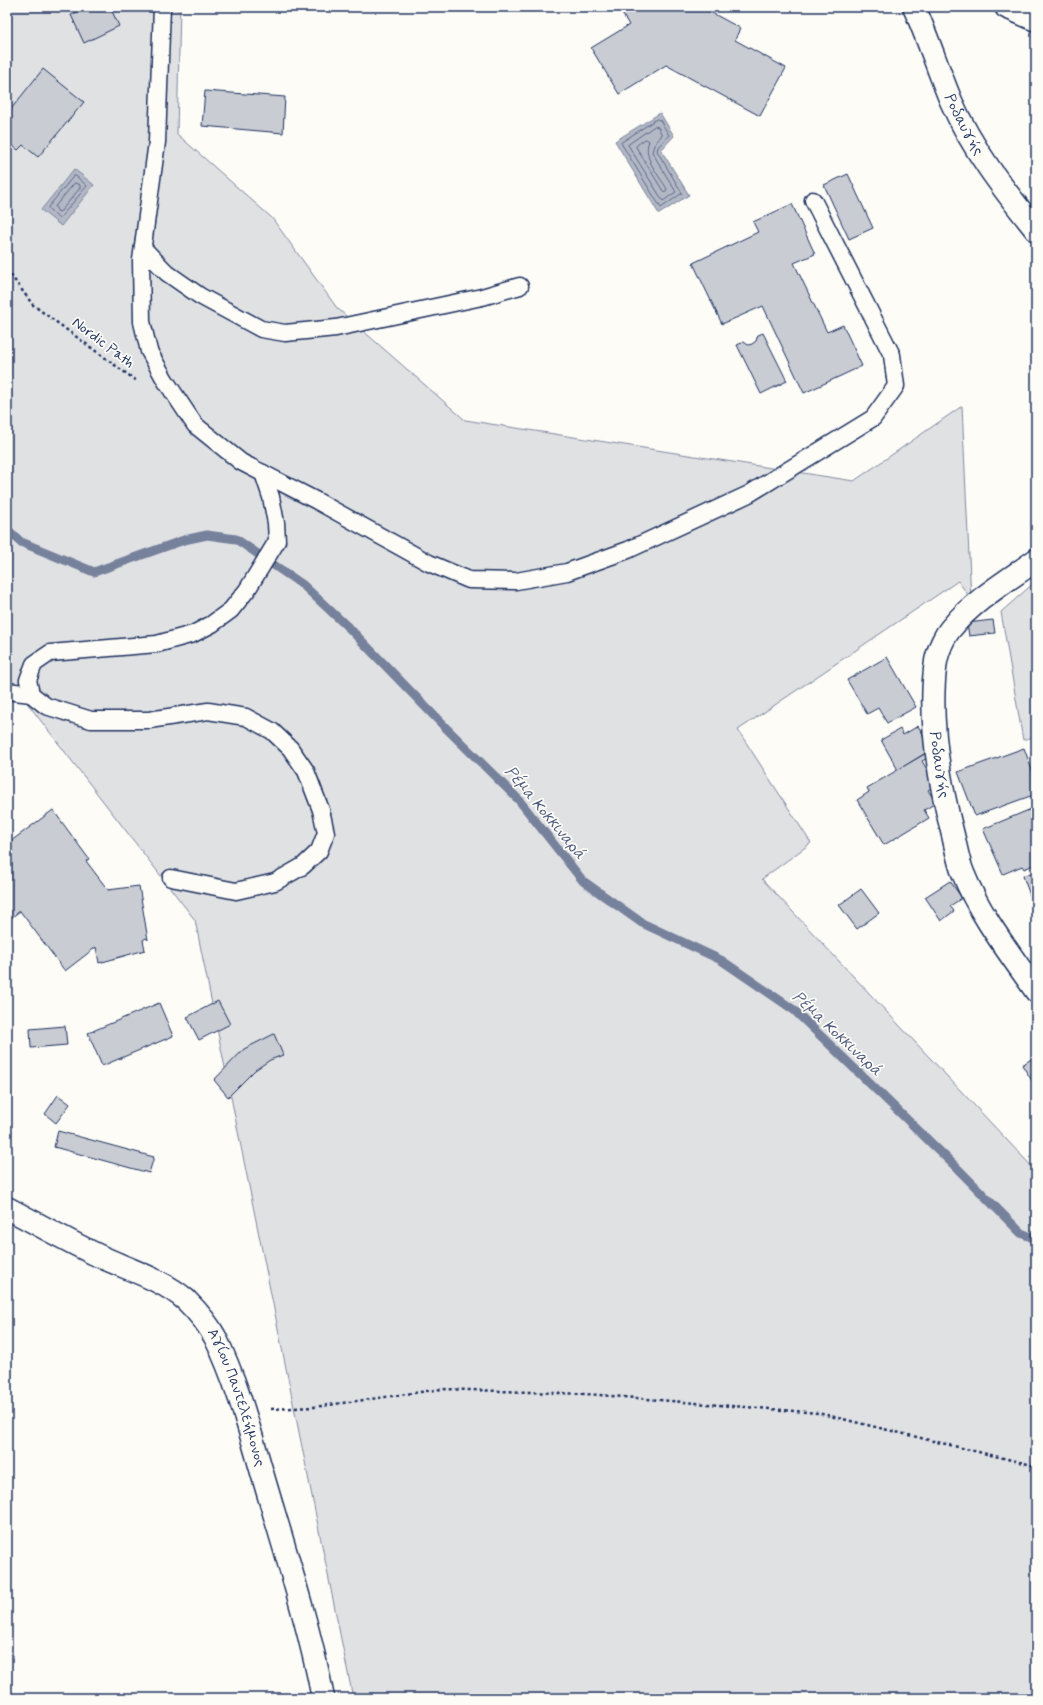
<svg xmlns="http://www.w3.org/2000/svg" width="1043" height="1705" viewBox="0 0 1043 1705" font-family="Mynerve,sans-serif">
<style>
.green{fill:#e0e1e3;stroke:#7e88a0}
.water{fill:#b3b8c5;stroke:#76819c}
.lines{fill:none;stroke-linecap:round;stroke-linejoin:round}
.shore{stroke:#586687;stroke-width:1}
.stream{stroke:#76819c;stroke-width:9}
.building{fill:#c9ccd3;stroke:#1b2f5e}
.lane-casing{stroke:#1b2f5e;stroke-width:19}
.street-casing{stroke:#1b2f5e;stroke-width:25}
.secondary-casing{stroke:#1b2f5e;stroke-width:25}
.path{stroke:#1b2f5e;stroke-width:2.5;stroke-dasharray:3 3;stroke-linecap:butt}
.lane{stroke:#fdfcf7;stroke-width:16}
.street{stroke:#fdfcf7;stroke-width:22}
.secondary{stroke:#fdfcf7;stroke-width:22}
.labels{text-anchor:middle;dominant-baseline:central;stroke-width:3.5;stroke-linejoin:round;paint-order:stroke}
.street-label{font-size:15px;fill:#1b2f5e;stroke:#fdfcf7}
.water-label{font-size:16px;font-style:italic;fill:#49587d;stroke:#fdfcf7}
</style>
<rect width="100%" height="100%" fill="#fdfcf7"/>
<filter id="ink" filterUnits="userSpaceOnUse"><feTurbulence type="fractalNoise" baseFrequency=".025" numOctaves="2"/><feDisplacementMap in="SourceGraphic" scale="8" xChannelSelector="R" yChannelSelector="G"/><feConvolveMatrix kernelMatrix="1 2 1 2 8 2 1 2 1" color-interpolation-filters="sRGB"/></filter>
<g filter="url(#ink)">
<g class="green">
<polygon points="7,7 180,7 177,134 272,218 337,308 465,420 854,481 962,406 971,599 958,581 738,730 811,843 762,879 1036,1171 1036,1698 353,1698 195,920 7,677"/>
<polygon points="1036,581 1036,736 1023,740 1001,612"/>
</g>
<g class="water">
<polygon points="660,113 674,136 661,150 689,195 659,214 615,141"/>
<polygon points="74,169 94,185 61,226 41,210"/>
</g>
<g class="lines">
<g class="shore">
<polygon points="657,119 660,120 669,135 658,147 657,151 682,193 661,208 621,143"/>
<polygon points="655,126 658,127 662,135 654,145 652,152 676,192 663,201 628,145"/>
<path d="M 646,139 L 649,141 C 642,158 659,175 667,189 L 665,192 L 663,191 L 636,147 L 637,145 Z"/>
<polygon points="74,176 76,176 87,186 59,219 48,208"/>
<polygon points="75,183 80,185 80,188 61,211 58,212 55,207"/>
</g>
<polyline class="stream" points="7,529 21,542 94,572 184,540 207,535 236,539 303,585 351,630 445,727 518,799 583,881 642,923 721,960 794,1010 955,1166 1021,1233 1036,1239"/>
</g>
<g class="building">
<polygon points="88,7 110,7 119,26 84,43 71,15"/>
<polygon points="618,7 701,7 740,28 735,40 786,68 760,116 666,65 619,94 591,48 629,25"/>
<polygon points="43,69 84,102 38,157 23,145 18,150 7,141 7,114"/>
<polygon points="205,91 285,97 283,133 202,126"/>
<polygon points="848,174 873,228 849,239 824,185"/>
<polygon points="792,204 815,254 794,263 827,332 843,325 862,366 804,393 763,306 722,324 693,263 758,232 753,222"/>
<polygon points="763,333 787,381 761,394 737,345 744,342 748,345 752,344 756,341 758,335"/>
<polygon points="993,620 995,633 969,636 967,623"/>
<polygon points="887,657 916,707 887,723 878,708 867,714 847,680"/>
<polygon points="918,726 932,749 898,770 881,740 900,729 903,735"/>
<polygon points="1024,748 1036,781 1036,794 975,816 958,772"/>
<polygon points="928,752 931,756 922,761 936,785 928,790 936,803 924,810 929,818 884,845 857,800 869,792 867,788"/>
<polygon points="1036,807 1036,864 1024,869 1022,866 1003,874 983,829"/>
<polygon points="53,810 89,859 86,861 108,890 139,886 148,940 146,938 143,940 145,950 99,963 96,947 65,971 20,911 7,921 7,844"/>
<polygon points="1036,871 1036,912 1023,876"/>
<polygon points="950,881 962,898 950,906 954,911 941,921 925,897"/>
<polygon points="861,889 879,913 857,929 839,905"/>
<polygon points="218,1001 230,1024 199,1040 187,1017"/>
<polygon points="159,1003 173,1036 102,1066 88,1033"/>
<polygon points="65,1026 67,1045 31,1048 30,1029"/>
<polygon points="274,1034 283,1055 270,1060 255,1070 228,1097 214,1080 244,1049"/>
<polygon points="1036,1056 1036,1087 1022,1065"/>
<polygon points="58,1095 70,1104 56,1123 45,1114"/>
<polygon points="58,1131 154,1157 149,1173 54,1147"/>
</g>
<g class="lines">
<g class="lane-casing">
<g id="lane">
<polyline points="162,7 157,142 141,260 142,322 149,351 165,380 195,425 241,462 317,501 429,563 469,580 516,581 567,572 628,550 749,494 873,418 896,386 892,355 813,200"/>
<polyline points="143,248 167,273 200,296 261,329 285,333 336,328 482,297 520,286"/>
<polyline points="7,691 31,694"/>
<polyline points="171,878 236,891 275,882 303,866 319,851 326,833 321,810 306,771 290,748 272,731 246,717 208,711 149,720 91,720 46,706 31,694 28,680 34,664 50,653 157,644 193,634 212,624 231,610 247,590 277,541 276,523 271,497 263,473"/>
</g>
</g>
<g class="street-casing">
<g id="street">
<path id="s1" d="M 914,7 C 928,38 938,70 951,101 C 972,149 1004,190 1036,230"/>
<polyline points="1006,7 1036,20"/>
<path id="s2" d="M 1036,560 C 1010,579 973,601 953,626 C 945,634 938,650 936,661 C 928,717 939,781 953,835 C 956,847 958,861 963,873 C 979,914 1011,955 1036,991"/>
</g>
</g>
<g class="secondary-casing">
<g id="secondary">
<path id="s3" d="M 7,1208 C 36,1223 64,1239 93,1253 C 123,1268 161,1278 186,1300 C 196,1310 208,1324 215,1337 C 237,1381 251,1435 265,1483 C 286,1554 309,1625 323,1698"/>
</g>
</g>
<g class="path">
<polyline points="7,270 33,305 138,382"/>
<polyline points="271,1409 314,1407 442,1389 586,1394 818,1413 1036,1466"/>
</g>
<use href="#lane" class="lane"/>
<use href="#street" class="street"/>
<use href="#secondary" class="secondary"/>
</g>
</g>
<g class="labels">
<g class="street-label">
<text stroke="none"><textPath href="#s1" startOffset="128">Ροδαυγής</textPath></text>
<text transform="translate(103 343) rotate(37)">Nordic Path</text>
<text stroke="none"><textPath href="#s2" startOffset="250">Ροδαυγής</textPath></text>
<text stroke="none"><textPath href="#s3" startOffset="313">Αγίου Παντελεήμονος</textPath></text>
</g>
<g class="water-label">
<text transform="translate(545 813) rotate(50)">Ρέμα Κοκκιναρά</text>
<text transform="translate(837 1034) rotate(43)">Ρέμα Κοκκιναρά</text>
</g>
</g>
<rect width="1043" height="1705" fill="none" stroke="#fdfcf7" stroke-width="24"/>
<rect x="12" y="12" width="1019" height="1681" fill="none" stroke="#1b2f5e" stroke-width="1.5" filter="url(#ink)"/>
</svg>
